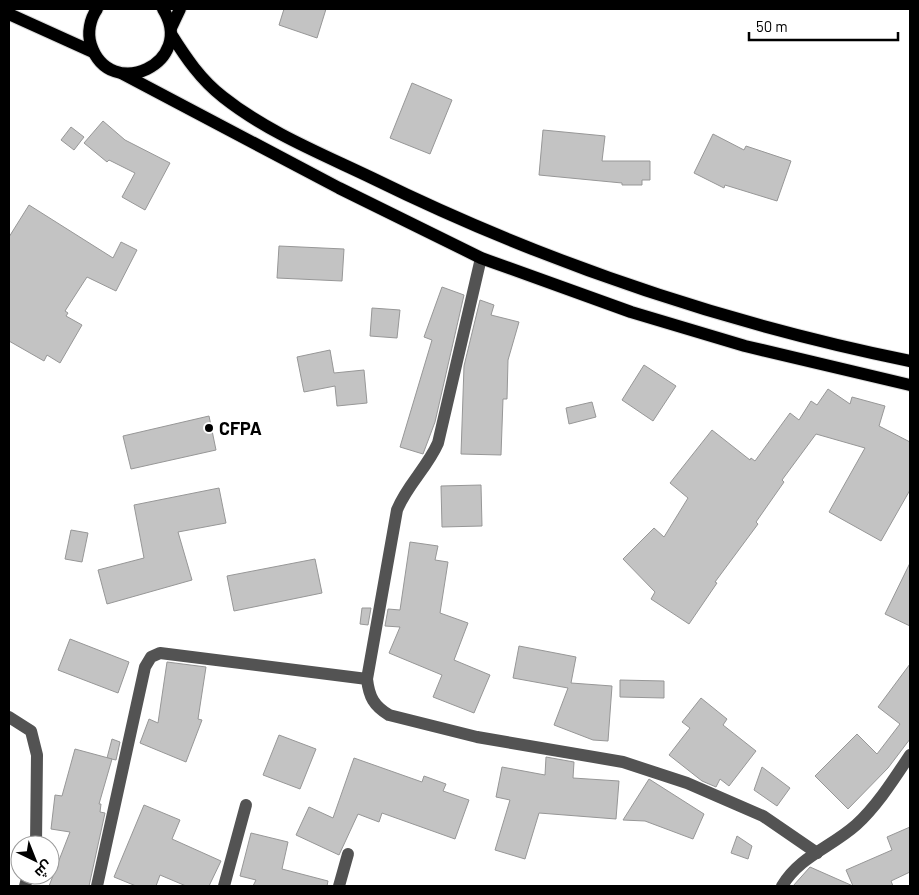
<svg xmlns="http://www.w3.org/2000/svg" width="919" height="895" viewBox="0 0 919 895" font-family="Barlow,Cairo,sans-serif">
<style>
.building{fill:#c3c3c3;stroke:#979797}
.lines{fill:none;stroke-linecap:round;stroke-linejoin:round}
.major-casing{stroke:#dbdbdb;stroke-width:14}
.minor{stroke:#535353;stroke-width:12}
.major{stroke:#000;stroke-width:12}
.poi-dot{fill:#000;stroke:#fff;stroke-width:2}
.labels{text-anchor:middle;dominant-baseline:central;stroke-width:4.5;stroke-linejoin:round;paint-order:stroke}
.poi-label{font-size:18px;font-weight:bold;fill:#000;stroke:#fff;text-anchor:start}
</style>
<rect width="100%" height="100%" fill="#fff"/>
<g class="building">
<polygon points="284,9 326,9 317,38 279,25"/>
<polygon points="412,83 452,100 430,154 390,138"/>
<polygon points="103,121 125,140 170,163 145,210 122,197 135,173 109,160 107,162 84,143"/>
<polygon points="71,127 84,137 74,150 61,140"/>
<polygon points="543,130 605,136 602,161 650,161 650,180 642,180 642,185 622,185 622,183 539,175"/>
<polygon points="713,134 744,150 746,146 791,161 777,201 725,185 724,188 694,173"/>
<polygon points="29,205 113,258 121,242 137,250 116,291 87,277 65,311 68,313 66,316 82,325 60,363 47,355 44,361 9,341 9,237"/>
<polygon points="279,246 344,249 342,281 277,278"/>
<polygon points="442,287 464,295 435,422 423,454 400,447 432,340 424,337"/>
<polygon points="480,300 494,305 491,315 519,322 508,360 507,399 503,399 501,455 461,454 464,366"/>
<polygon points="372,308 400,310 397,338 370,336"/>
<polygon points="330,350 334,373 364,370 367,403 337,406 335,386 304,392 297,357"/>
<polygon points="644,365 676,386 653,421 622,400"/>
<polygon points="828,389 850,404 852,397 885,406 879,426 910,442 910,490 881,541 829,512 865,448 816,434 782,480 784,482 756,522 758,524 715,582 717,583 689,624 651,599 655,592 623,559 654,528 664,537 688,498 670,483 712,430 750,460 751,458 755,461 790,413 799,420 811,401 817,405"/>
<polygon points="592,402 596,417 569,424 566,408"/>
<polygon points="209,416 216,450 131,469 123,436"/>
<polygon points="481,485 482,526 442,527 441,486"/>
<polygon points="219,488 226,523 178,532 192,580 107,604 98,570 144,558 134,505"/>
<polygon points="71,530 88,533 82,562 65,559"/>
<polygon points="410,542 438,546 435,560 448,562 440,613 468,623 454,660 490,675 474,713 433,697 442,675 389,653 400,627 385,626 388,609 400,610"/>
<polygon points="315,559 322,593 234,611 227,576"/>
<polygon points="910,563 910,626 885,614"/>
<polygon points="362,608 371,608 368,625 360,624"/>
<polygon points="70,639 129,662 118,693 58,670"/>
<polygon points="519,646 576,657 571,683 612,686 608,741 593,740 554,725 568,688 513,678"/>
<polygon points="167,662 206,667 198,719 202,720 186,762 140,743 149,719 158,723"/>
<polygon points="910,664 910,739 888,768 848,809 815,776 857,734 877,754 900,724 878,707"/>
<polygon points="620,680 664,681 664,698 620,697"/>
<polygon points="701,698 727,719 723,725 756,751 729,786 720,779 716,787 702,781 669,755 690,728 682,722"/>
<polygon points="279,735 316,749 300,789 263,775"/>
<polygon points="112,739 120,742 116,760 107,758"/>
<polygon points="75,749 112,759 99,804 101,804 100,812 105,813 89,886 49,886 70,832 51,829 55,795 62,796"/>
<polygon points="546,757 574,762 573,778 619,781 616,819 539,813 525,859 495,850 510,800 496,797 502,767 545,775"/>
<polygon points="354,758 422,782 424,776 446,784 443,791 469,800 455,839 382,813 379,822 358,814 339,855 296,835 309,807 333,818"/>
<polygon points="762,767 790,788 777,806 754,790"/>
<polygon points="649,779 704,814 693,839 645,821 623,820"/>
<polygon points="144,805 180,820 172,839 221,861 209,886 186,886 160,875 156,886 136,886 114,877"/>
<polygon points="910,827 910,872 891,881 893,886 793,886 810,867 853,886 846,870 892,850 887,837"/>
<polygon points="251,833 288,842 282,869 328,881 327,886 253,886 256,880 240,876"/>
<polygon points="737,836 752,846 748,859 731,853"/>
</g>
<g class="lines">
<g class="major-casing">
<g id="major">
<path d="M 97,9 C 90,19 87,33 91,45 C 110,103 197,63 163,9"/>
<polyline points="9,14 93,52"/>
<polyline points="171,28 180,9"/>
<path d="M 171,34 C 186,58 201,80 223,97 C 267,132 322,154 372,178 C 543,262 723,323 910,361"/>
<polyline points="123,74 339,188 481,258 631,312 745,346 910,385"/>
</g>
</g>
<g class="minor">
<path d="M 481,258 L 438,443 C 427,468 407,485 397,510 L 367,679 C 369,697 374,706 389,715 L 477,737 L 623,762 L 687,783 L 763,816 L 817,853"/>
<polyline points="9,717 31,731 37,755 36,845"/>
<polyline points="25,886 28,875"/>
<polyline points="97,886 145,667 151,657 160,653 367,679"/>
<polyline points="224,886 246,805"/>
<polyline points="339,886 348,854"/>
<path d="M 782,886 C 800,856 830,848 856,825 C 877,806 894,779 910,755"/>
</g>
<use href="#major" class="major"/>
</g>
<circle class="poi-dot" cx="209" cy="428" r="5"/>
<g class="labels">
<g class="poi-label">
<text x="219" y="428">CFPA</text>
</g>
</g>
<rect width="919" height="895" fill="none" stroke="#000000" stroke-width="20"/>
<g transform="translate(35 860) rotate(137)"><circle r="24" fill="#ffffff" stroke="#999999"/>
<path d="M0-4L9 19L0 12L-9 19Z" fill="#000000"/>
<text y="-8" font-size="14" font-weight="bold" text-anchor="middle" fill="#000000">ش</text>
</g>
<path d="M749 32v8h149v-8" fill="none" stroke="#000000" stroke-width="2.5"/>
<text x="756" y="32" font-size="15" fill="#000000" stroke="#ffffff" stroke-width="4" paint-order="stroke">50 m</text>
</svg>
